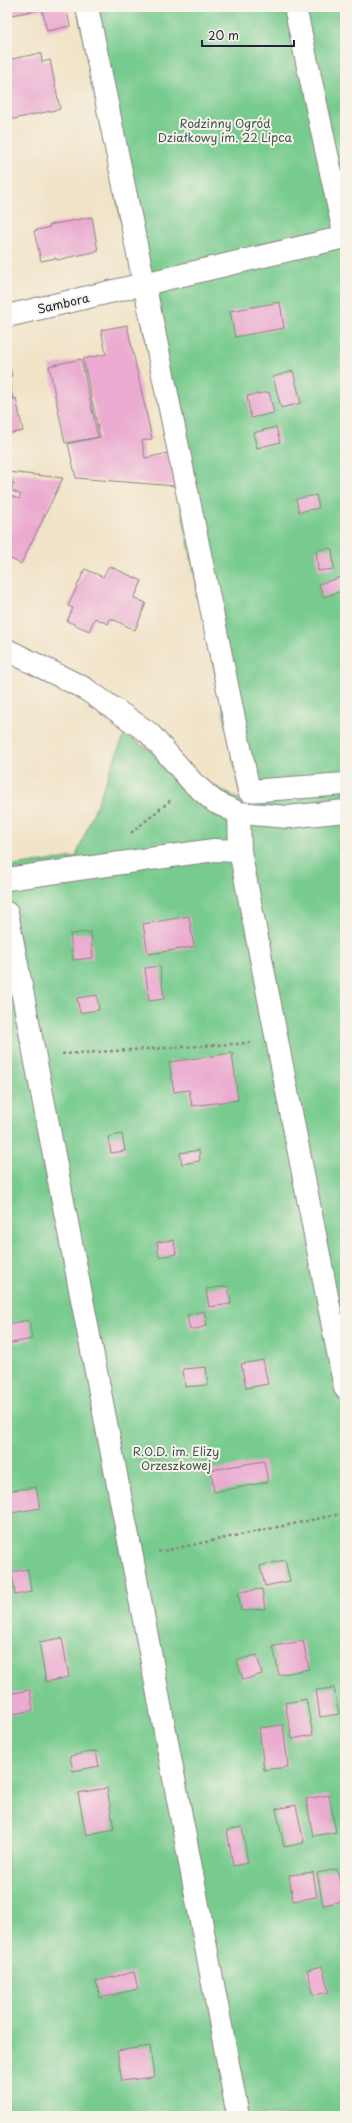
<svg xmlns="http://www.w3.org/2000/svg" width="352" height="2123" viewBox="0 0 352 2123" font-family="'Playpen Sans',sans-serif">
<style>
.green{fill:#77cb8e;stroke:#4c7664}
.building{fill:#ebabd0}
.lines{fill:none;stroke-linecap:round;stroke-linejoin:round}
.minor-casing{stroke:#8a8281;stroke-width:24}
.path{stroke:#8a8281;stroke-width:2.5;stroke-dasharray:3 3;stroke-linecap:butt}
.minor{stroke:#fff;stroke-width:22}
.labels{text-anchor:middle;dominant-baseline:central;stroke-width:4;stroke-linejoin:round;paint-order:stroke}
.park-label{font-size:12px;fill:#3c5554;stroke:#f7f3e8}
.street-label{font-size:12px;fill:#22223b;stroke:#f7f3e8}
</style>
<rect width="100%" height="100%" fill="#f7f3e8"/>
<filter id="ink" filterUnits="userSpaceOnUse"><feTurbulence type="fractalNoise" baseFrequency=".025" numOctaves="2"/><feDisplacementMap in="SourceGraphic" scale="8" xChannelSelector="R" yChannelSelector="G"/><feConvolveMatrix kernelMatrix="1 2 1 2 8 2 1 2 1" color-interpolation-filters="sRGB"/></filter>
<filter id="wash" filterUnits="userSpaceOnUse"><feTurbulence type="fractalNoise" baseFrequency=".012" numOctaves="4" result="noise"/><feDisplacementMap in="SourceGraphic" scale="16" xChannelSelector="R" yChannelSelector="G"/><feGaussianBlur stdDeviation="0.9" result="paint"/><feColorMatrix in="noise" values="0 0 0 0 0 0 0 0 0 0 0 0 0 0 0 0 0 1.4 0 .05"/><feComposite in="paint" operator="in"/></filter>
<g filter="url(#wash)">
<rect width="100%" height="100%" fill="#f1e3c7"/>
<polygon class="green" points="77,7 345,7 345,2116 7,2116 7,867 76,857 124,735 242,801"/>
<g id="blocks">
<g class="building">
<polygon points="7,7 66,7 70,26 47,31 42,9 7,16"/>
<polygon points="41,53 42,62 50,60 60,109 9,120 7,109 7,60"/>
<polygon points="92,217 98,251 57,260 56,258 41,261 34,231 50,227 49,225"/>
<polygon points="280,302 284,328 235,337 230,311"/>
<polygon points="127,325 152,439 142,441 145,458 169,453 175,486 76,478 68,444 100,437 83,359 106,354 101,330"/>
<polygon points="8,359 12,376 9,377 13,399 16,398 23,431 7,434"/>
<polygon points="81,359 98,437 65,443 49,366"/>
<polygon points="293,371 301,403 281,408 273,377"/>
<polygon points="269,392 274,413 251,418 247,396"/>
<polygon points="276,427 280,442 257,448 253,433"/>
<polygon points="7,472 63,478 21,564 9,558 7,562 7,494 19,499 21,495 11,490 14,483 7,481"/>
<polygon points="316,495 319,508 299,512 296,499"/>
<polygon points="332,548 334,569 318,571 316,550"/>
<polygon points="109,566 142,581 134,598 146,603 135,630 110,618 108,624 95,618 89,631 67,621 73,608 68,606 85,569 103,577"/>
<polygon points="345,576 345,590 323,597 319,584"/>
<polygon points="189,916 194,947 148,954 143,924"/>
<polygon points="91,932 93,958 73,960 70,934"/>
<polygon points="160,966 164,999 149,1001 145,968"/>
<polygon points="97,995 99,1010 80,1013 77,998"/>
<polygon points="232,1053 238,1100 192,1106 189,1090 174,1092 169,1062"/>
<polygon points="122,1134 125,1151 111,1153 108,1137"/>
<polygon points="199,1150 200,1161 182,1164 180,1153"/>
<polygon points="174,1240 176,1254 159,1257 157,1242"/>
<polygon points="228,1286 231,1304 209,1307 206,1289"/>
<polygon points="204,1311 207,1326 190,1330 187,1315"/>
<polygon points="29,1320 32,1339 7,1344 7,1324"/>
<polygon points="263,1360 268,1384 246,1388 241,1364"/>
<polygon points="206,1367 208,1385 185,1387 183,1369"/>
<polygon points="264,1461 268,1482 214,1492 211,1470"/>
<polygon points="36,1487 40,1508 7,1514 7,1491"/>
<polygon points="285,1560 290,1581 265,1586 260,1566"/>
<polygon points="28,1569 31,1592 15,1595 12,1572"/>
<polygon points="262,1589 265,1609 241,1611 238,1592"/>
<polygon points="62,1638 69,1677 46,1682 39,1642"/>
<polygon points="303,1641 309,1669 279,1675 273,1646"/>
<polygon points="257,1655 262,1674 243,1680 237,1660"/>
<polygon points="334,1688 339,1714 320,1717 316,1690"/>
<polygon points="30,1690 33,1710 9,1715 7,1694"/>
<polygon points="306,1699 313,1735 292,1739 285,1703"/>
<polygon points="283,1725 288,1767 264,1770 259,1728"/>
<polygon points="96,1751 99,1766 73,1771 70,1756"/>
<polygon points="107,1788 114,1829 86,1835 78,1793"/>
<polygon points="329,1795 336,1832 313,1836 306,1799"/>
<polygon points="296,1805 304,1843 284,1847 276,1809"/>
<polygon points="242,1827 248,1863 233,1866 227,1830"/>
<polygon points="337,1869 344,1901 323,1905 317,1873"/>
<polygon points="313,1872 317,1897 293,1901 289,1875"/>
<polygon points="322,1966 329,1992 314,1995 307,1970"/>
<polygon points="134,1972 138,1989 100,1998 96,1981"/>
<polygon points="150,2046 154,2077 122,2081 117,2051"/>
</g>
</g>
</g>
<g filter="url(#ink)">
<use href="#blocks" fill-opacity="0" stroke="#8a8281" stroke-width="1"/>
<g class="lines">
<g class="minor-casing">
<g id="minor">
<polyline points="87,7 249,791 345,784"/>
<polyline points="7,316 345,237 295,7"/>
<polyline points="7,650 84,688 149,733 193,783 215,802 239,813 288,817 345,811"/>
<polyline points="239,813 240,851 345,1388"/>
<polyline points="7,879 214,850 240,851"/>
<polyline points="7,913 132,1557 238,2116"/>
</g>
</g>
<g class="path">
<polyline points="131,833 172,799"/>
<polyline points="62,1054 251,1043"/>
<polyline points="158,1552 345,1513"/>
</g>
<use href="#minor" class="minor"/>
</g>
</g>
<g class="labels">
<g class="park-label">
<text x="225" y="123">Rodzinny Ogród<tspan x="225" dy="14">Działkowy im. 22 Lipca</tspan></text>
<text x="176" y="1451">R.O.D. im. Elizy<tspan x="176" dy="14">Orzeszkowej</tspan></text>
</g>
<g class="street-label">
<text transform="translate(63 303) rotate(-13)">Sambora</text>
</g>
</g>
<rect width="352" height="2123" fill="none" stroke="#f7f3e8" stroke-width="24"/>
<path d="M202 40v6h92v-6" fill="none" stroke="#22223b" stroke-width="2"/>
<text x="208" y="40" font-size="12" fill="#22223b" stroke="#f7f3e8" stroke-width="3" paint-order="stroke">20 m</text>
</svg>
